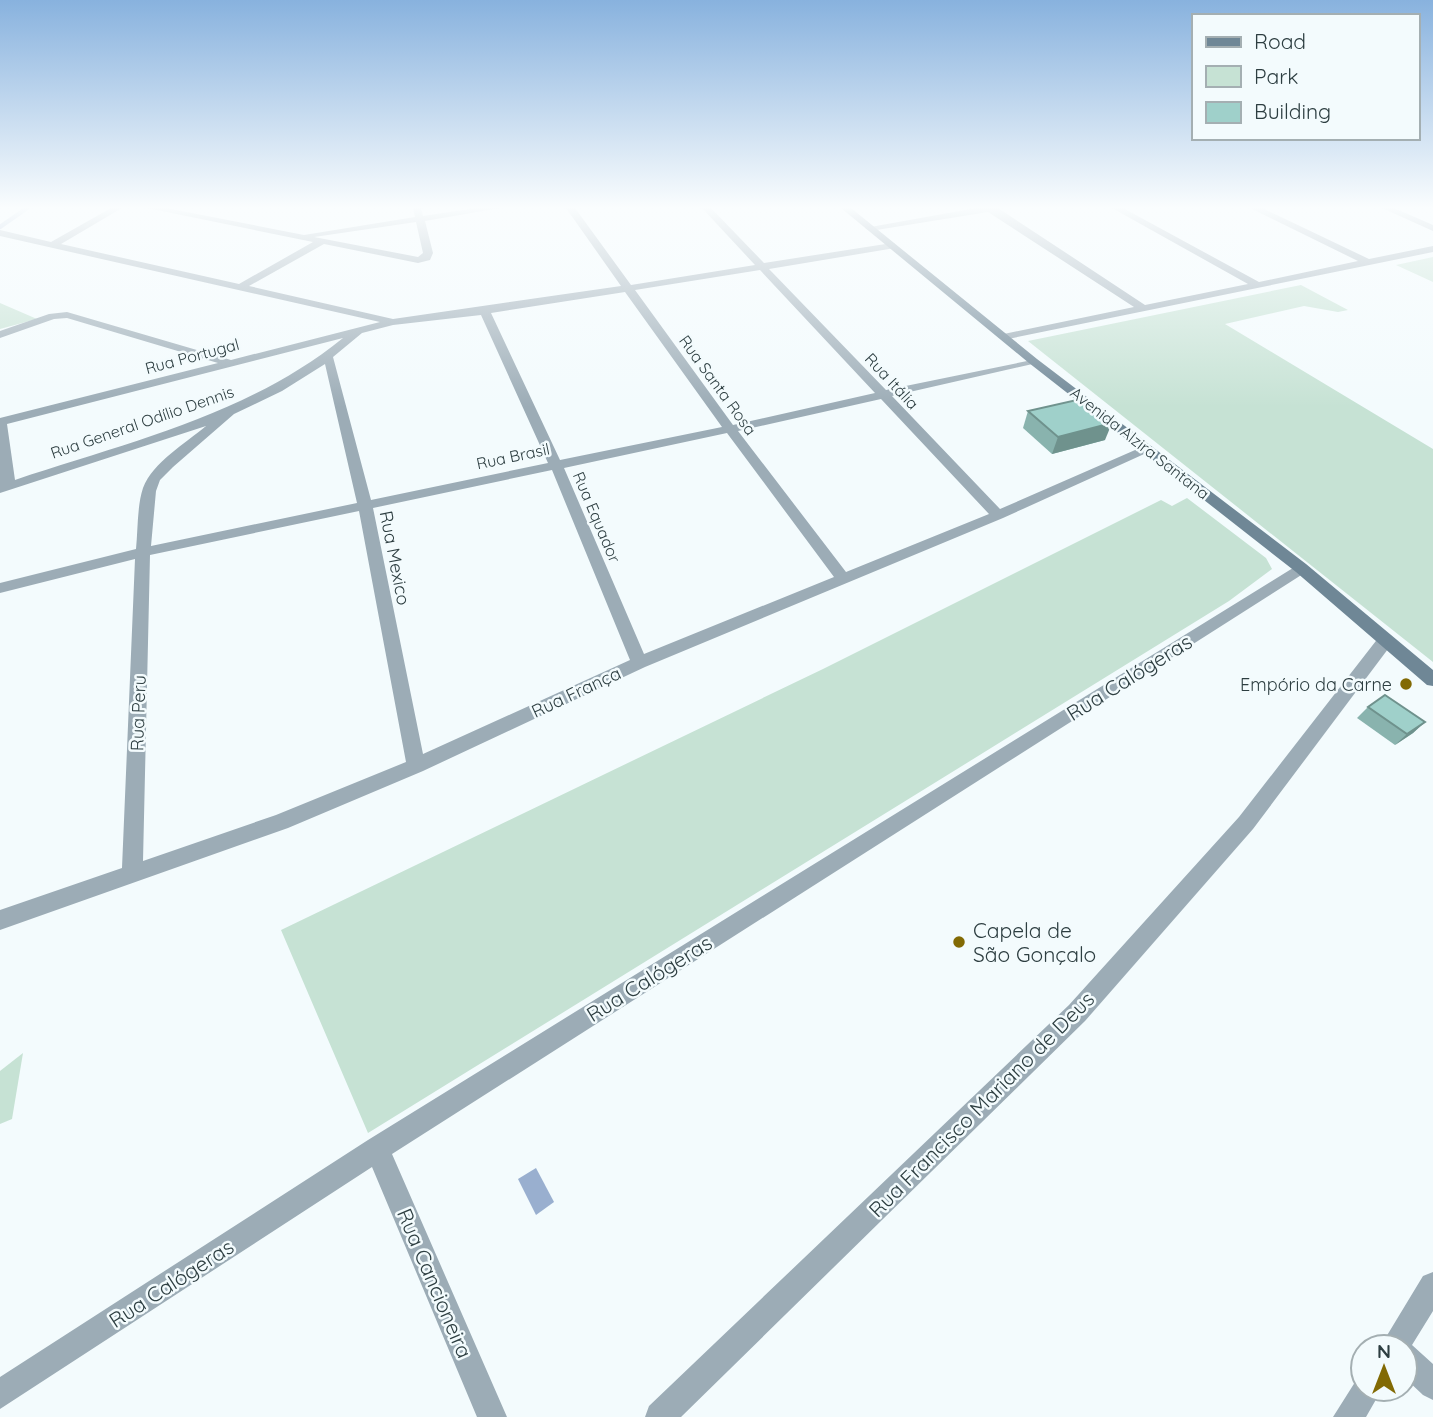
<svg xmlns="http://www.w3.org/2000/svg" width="1433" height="1417" viewBox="0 0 1433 1417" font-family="Quicksand,sans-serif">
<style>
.green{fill:#c6e2d4}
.water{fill:#99afcf}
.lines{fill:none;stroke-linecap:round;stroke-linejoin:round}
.stream{stroke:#99afcf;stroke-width:4.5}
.street{fill:#9cacb6;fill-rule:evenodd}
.secondary{fill:#6f8796;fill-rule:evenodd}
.wall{fill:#89b3ae}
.shaded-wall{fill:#6f928d}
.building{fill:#9fd0ca;stroke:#6f928d;stroke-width:2}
.poi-dot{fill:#826a04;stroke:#f3fbfd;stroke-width:2.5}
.labels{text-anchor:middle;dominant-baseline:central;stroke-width:5;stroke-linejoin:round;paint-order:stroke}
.far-street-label{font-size:16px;fill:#2d3e41;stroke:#f3fbfd}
.street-label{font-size:18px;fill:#2d3e41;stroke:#f3fbfd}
.poi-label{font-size:18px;fill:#2d3e41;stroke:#f3fbfd;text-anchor:end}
.near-street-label{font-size:21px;fill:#2d3e41;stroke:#f3fbfd}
.near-poi-label{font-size:21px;fill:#2d3e41;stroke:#f3fbfd;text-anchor:start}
</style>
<rect width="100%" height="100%" fill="#f3fbfd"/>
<g class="green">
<polygon points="1433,257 1433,282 1396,265"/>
<polygon points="1301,285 1348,310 1338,312 1304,306 1225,324 1433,449 1433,662 1028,341"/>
<polygon points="0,303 37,319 0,329"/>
<polygon points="1187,498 1266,558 1272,569 1229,601 368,1133 281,930 823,669 1161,500 1172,506"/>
<polygon points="23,1053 12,1119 0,1124 0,1071"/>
</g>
<polygon class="water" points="536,1168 554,1202 536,1215 518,1179"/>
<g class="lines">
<polyline class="stream" points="0,227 27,208"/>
<g class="street">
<path d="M 111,208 L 122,208 L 61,244 L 239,284 L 313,242 L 147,208 L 166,208 L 304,235 L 415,217 L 413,208 L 421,208 L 423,216 L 476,208 L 500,208 L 425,221 L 433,253 L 430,260 L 418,263 L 324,244 L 249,286 L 393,319 L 621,286 L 566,208 L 575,208 L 631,285 L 755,265 L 702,208 L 711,208 L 764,263 L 892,243 L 895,244 L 895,248 L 769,269 L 886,390 L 1037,359 L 1037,363 L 892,396 L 1000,509 L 1142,447 L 1152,447 L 1153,450 L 1003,518 L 645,667 L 423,771 L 288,828 L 0,930 L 0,910 L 122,868 L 135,559 L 0,593 L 0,583 L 136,549 C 138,530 137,506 143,488 C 153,462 186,443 206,426 L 0,493 L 0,418 L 218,363 L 67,318 L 54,319 L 0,338 L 0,331 L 49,314 L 67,312 L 231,360 L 380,322 L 0,236 L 0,230 L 51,242 ZM 416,222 L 423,253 L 418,257 L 314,237 ZM 760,270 L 875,393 L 733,425 L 635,290 ZM 625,292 L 722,427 L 560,460 L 491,313 ZM 481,315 L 548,463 L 371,500 L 333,357 L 362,333 L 393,325 ZM 343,338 C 248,415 129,442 15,480 L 7,424 ZM 325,364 L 357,503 L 151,546 L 156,491 L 160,480 L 173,467 L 234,414 L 282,391 ZM 881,399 L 989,514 L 846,572 L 738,431 ZM 727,433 L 834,577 L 644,654 L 564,468 ZM 552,470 L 630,660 L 423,754 L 373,508 ZM 359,511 L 406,762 L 276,815 L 143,861 L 150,555 Z"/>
<polygon points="976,208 998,208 1145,305 1248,284 1112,208 1123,208 1259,282 1358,261 1250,208 1262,208 1369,259 1433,246 1433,252 1003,340 998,337 999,335 1134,307 988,212 870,231 865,228"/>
<polygon points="1382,208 1394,208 1433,225 1433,231"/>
<polygon points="1301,563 1309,568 1306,572 392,1154 507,1417 477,1417 372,1167 0,1409 0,1377 368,1140"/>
<polygon points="1385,635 1393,641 1391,645 1253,829 1085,1021 681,1417 645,1417 649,1406 1069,1005 1239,817 1379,637"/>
<polygon points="1433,1272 1433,1311 1412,1345 1433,1364 1433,1400 1423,1395 1405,1378 1405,1347 1380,1347 1423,1276"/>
<polygon points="1363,1376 1363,1389 1382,1389 1366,1417 1333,1417 1357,1379"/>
</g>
<polygon class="secondary" points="841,208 851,208 1037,359 1306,564 1433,670 1433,686 1427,685 1296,572 1029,363"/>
</g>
<g class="wall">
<polygon points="1028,411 1105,440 1052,454 1023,428"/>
<polygon points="1368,707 1425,722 1413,733 1395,745 1357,718"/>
</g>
<g class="shaded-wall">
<polygon points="1112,423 1105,440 1052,454 1058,437"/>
<polygon points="1425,722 1413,733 1395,745 1407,734"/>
</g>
<g class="building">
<polygon points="1081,399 1112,423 1058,437 1028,411"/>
<polygon points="1385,695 1425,722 1407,734 1368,707"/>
</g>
<linearGradient id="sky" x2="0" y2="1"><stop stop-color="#88b2de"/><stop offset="0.51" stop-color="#fafdfe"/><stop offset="1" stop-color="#fafdfe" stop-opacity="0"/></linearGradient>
<rect width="1433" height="407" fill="url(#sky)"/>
<g class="poi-dot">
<circle cx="1406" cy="684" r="7"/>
<circle cx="959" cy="942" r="7"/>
</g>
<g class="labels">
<g class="far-street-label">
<text transform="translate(192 356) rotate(-15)">Rua Portugal</text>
<text transform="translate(892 381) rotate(47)">Rua Itália</text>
<text transform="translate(718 385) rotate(54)">Rua Santa Rosa</text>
<text transform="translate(142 422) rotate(-19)">Rua General Odílio Dennis</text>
<text transform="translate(1140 443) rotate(38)">Avenida Alzira Santana</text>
<text transform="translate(513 456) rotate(-12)">Rua Brasil</text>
<text transform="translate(597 517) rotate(67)">Rua Equador</text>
</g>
<g class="street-label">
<text transform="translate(395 558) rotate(79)">Rua Mexico</text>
<text transform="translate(576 692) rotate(-25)">Rua França</text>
<text transform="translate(138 713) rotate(-88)">Rua Peru</text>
</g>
<g class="poi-label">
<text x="1392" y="684">Empório da Carne</text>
</g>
<g class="near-street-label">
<text transform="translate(1129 677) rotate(-32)">Rua Calógeras</text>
<text transform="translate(649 978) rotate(-32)">Rua Calógeras</text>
<text transform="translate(981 1104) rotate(-45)">Rua Francisco Mariano de Deus</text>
<text transform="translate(171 1283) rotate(-33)">Rua Calógeras</text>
<text transform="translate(435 1283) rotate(67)">Rua Cancioneira</text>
</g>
<g class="near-poi-label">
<text x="973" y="930">Capela de<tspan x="973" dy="24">São Gonçalo</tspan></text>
</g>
</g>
<rect x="1192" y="14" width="228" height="126" fill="#f3fbfd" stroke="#a4afb2" stroke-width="2"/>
<rect x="1206" y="37" width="35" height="10" fill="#6f8796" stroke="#a4afb2" stroke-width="2"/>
<text x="1254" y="49" font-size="21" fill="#2d3e41">Road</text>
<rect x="1206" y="66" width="35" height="21" fill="#c6e2d4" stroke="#a4afb2" stroke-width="2"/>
<text x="1254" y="84" font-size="21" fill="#2d3e41">Park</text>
<rect x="1206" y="102" width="35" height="21" fill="#9fd0ca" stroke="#a4afb2" stroke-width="2"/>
<text x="1254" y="119" font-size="21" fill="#2d3e41">Building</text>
<g transform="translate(1384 1368)"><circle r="33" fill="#f3fbfd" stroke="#a4afb2" stroke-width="2"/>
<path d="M0-5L12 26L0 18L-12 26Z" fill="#826a04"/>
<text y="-10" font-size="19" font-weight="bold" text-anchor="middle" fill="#2d3e41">N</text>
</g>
</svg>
